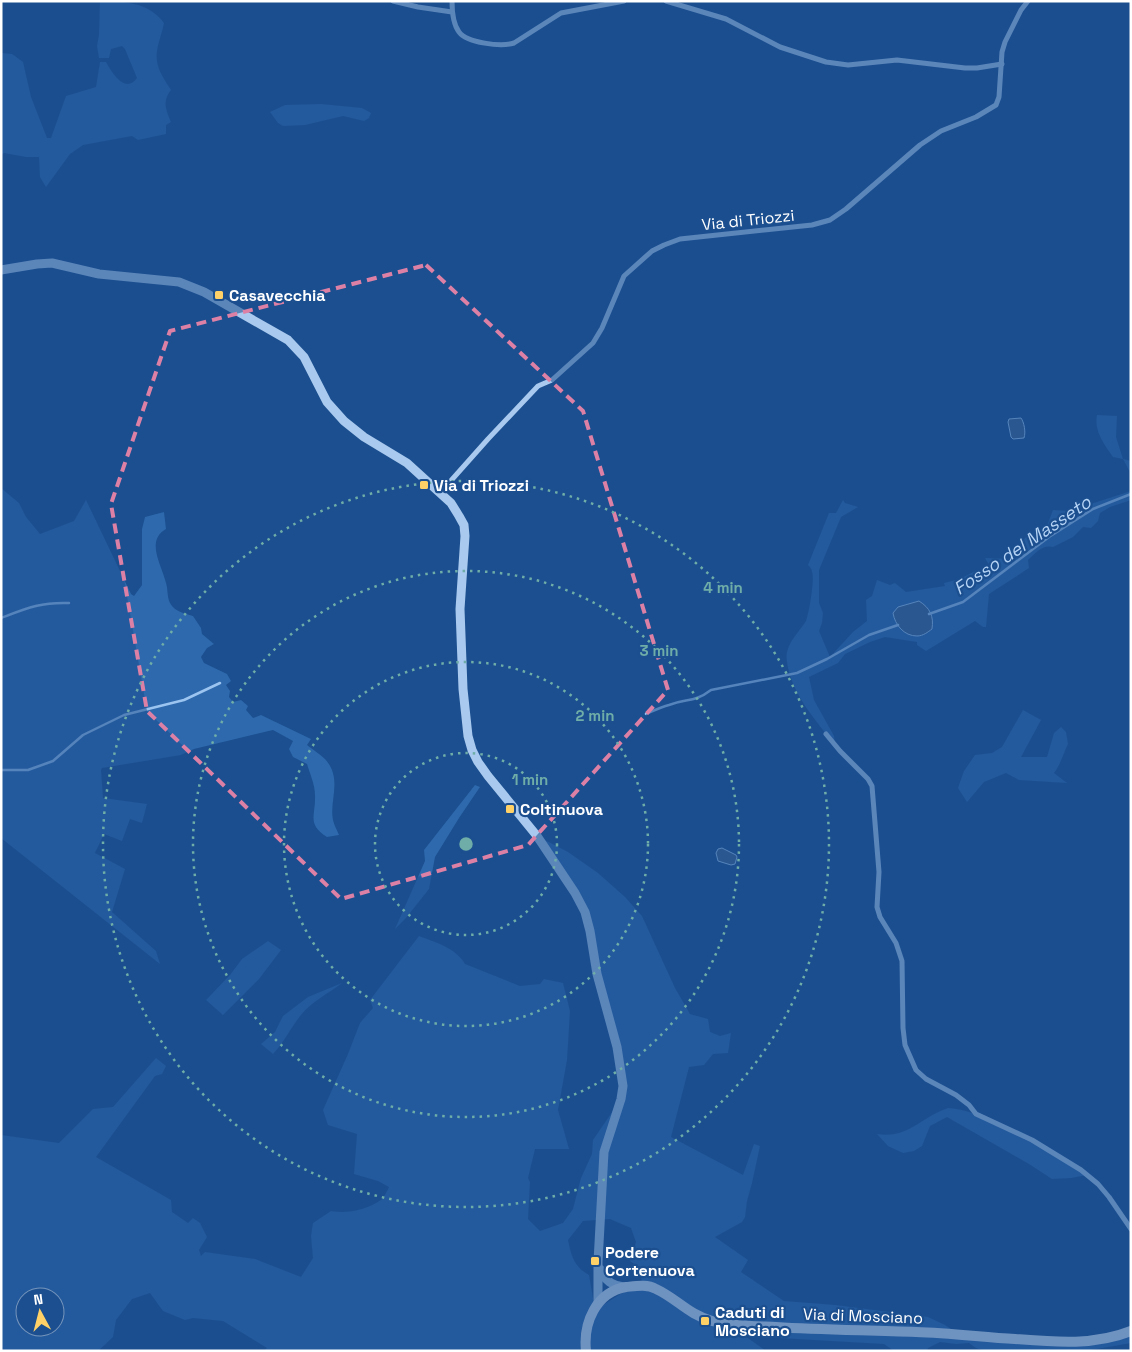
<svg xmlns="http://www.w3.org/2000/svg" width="1132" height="1352" viewBox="0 0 1132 1352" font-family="'Space Grotesk',sans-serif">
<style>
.green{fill:#2e69ad;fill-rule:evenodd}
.water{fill:#3c6290;stroke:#9cc4f0}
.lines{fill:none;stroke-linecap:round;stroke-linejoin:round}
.stream{stroke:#9cc4f0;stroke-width:2.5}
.minor{stroke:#a9c9ee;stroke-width:5}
.tertiary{stroke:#a9c9ee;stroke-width:9}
.secondary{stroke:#d6e6fa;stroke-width:10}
.marked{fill:none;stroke:#dd80a5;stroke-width:4;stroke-dasharray:10 6;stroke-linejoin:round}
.ring{fill:none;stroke:#6fada8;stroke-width:2.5;stroke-dasharray:2.5 5}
.poi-dot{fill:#ffd166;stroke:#1b4f8f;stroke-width:2}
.labels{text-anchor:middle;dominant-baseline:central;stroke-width:4.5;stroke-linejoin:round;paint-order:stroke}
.street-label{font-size:16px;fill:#fff;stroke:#1b4f8f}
.poi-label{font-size:16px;font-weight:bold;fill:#fff;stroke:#1b4f8f;text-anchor:start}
.water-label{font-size:18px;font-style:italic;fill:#b5d3f5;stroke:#1b4f8f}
.centre{fill:#6fada8;stroke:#1b4f8f;stroke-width:2.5}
.ring-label{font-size:15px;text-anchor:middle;font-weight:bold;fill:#6fada8;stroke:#1b4f8f;stroke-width:4.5;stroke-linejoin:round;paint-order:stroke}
</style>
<rect width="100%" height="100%" fill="#1b4f8f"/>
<g class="green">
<path d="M 100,1 C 123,1 149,2 164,23 C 162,35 155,48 157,61 C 158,71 166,82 171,90 C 162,101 166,110 171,122 L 166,125 L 166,134 L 138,140 L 132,136 L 83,145 L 70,154 L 46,187 L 40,177 L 39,157 L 26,157 L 4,153 L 1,155 L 1,53 L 12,54 L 23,62 L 31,97 L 47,138 L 51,138 L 66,96 L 96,87 L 100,62 L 106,62 C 111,71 125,95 137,78 L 125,49 L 122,46 L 111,49 L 109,58 L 99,58 L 97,46 L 99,35 Z"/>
<polygon points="321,104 362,108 371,113 369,118 364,121 343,116 305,125 283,126 278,123 270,112 285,105"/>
<path d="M 1097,415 L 1117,416 L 1116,437 L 1123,459 L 1131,461 L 1131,474 L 1123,459 L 1113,457 C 1104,444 1094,431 1097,415 Z"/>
<path d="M 1,488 L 19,503 L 26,517 L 40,534 L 74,521 L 86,500 L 131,594 L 134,596 L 142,585 L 142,529 L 145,517 L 164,512 L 166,529 C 145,541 162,565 166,583 C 168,589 167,597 170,603 C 175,612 184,613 193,616 L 201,628 L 202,634 L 214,644 L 207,648 L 201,657 L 204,663 L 227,674 L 231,681 L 226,685 L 230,691 L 229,697 L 233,702 L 241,700 L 248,706 L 246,710 L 253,718 L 261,715 L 311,739 L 307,745 C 313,750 320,754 325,759 C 343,779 329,800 333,820 C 334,825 337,830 339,835 L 327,837 C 306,824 316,815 315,795 C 315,785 310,774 307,764 L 293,757 L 289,749 L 293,741 L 273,730 L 194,749 L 181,755 L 102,768 L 101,770 L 103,798 L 147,804 L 142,823 L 130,819 L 122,841 L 104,834 L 95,853 L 125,869 L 112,912 L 156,951 L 160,964 L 1,838 Z"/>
<path d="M 1131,491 L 1131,500 L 1110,507 L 1100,513 L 1098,521 L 1091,528 L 1083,527 L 1073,537 L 1053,547 C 1043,544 1035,553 1028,560 L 1029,568 L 989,594 L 986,627 L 983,627 L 975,621 L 926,651 L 917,645 L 917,642 L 885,637 L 870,642 L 845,654 L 838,663 L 809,677 L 814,700 L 834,736 L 835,745 C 816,721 791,693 787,662 C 784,645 798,634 806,621 C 809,614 815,578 812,572 C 812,569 810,567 808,565 L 829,513 L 836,513 L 843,500 L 845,503 L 858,507 L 841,517 L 819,570 L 819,603 L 823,613 L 822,623 L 819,631 L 830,657 L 853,632 L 867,621 L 866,600 L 872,596 L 877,580 L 890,585 L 895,583 L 906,592 L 945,586 L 944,583 L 960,579 L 977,570 L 988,573 L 991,568 L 985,558 L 1012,559 C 1021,543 1025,531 1045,531 L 1053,510 L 1069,511 Z"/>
<path d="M 1023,710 L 1041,720 L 1021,757 L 1047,757 L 1054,733 L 1061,727 L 1066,732 L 1068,744 C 1063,754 1061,764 1054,773 L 1067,783 L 1019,780 L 1006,773 L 984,782 L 967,802 L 958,788 L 964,771 L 975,755 L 992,753 L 1002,747 Z"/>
<polygon points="475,785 480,787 459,818 435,857 429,889 405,919 395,929 425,861 424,850"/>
<path d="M 537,836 L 568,852 L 598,873 L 625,897 L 642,916 L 675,988 L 690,1014 L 708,1019 L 710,1032 L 720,1036 L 731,1033 L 728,1053 L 713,1054 L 704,1065 L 689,1067 L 671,1137 L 743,1175 L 754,1144 L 760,1146 L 752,1183 L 747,1201 L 745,1217 L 742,1222 L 715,1237 L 748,1260 L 741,1272 L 784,1301 L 835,1305 L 928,1317 L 945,1325 L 959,1335 L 1044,1341 L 1131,1331 L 1131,1343 L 1085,1351 L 986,1351 L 976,1348 L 969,1343 L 956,1344 L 940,1342 L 928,1348 L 927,1351 L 894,1351 L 884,1344 L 745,1336 L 766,1351 L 264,1351 L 267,1348 L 223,1321 L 193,1318 L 185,1320 L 163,1311 L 150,1293 L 132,1299 L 116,1320 L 113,1337 L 98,1351 L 1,1351 L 1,1135 L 59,1143 L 93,1109 L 113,1107 L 156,1058 L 166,1066 L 162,1074 L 155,1076 L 96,1157 L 171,1200 L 172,1212 L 188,1223 L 193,1218 L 200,1223 L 207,1237 L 199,1250 L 201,1256 L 205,1252 L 255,1259 L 301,1277 L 313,1258 L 311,1236 L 313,1223 L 331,1211 C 347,1214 366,1210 381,1200 C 384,1198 387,1191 389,1187 L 378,1181 L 354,1174 L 357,1134 L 328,1125 L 323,1110 L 348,1054 L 360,1023 L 373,1008 L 370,1000 L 419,936 C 435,942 456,948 465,964 L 520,986 L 540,984 L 544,979 L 563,983 L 570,1011 L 567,1060 L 558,1110 L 569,1149 L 535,1149 L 528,1178 L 530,1182 L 528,1219 L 540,1231 L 563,1223 L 573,1209 L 581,1178 L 592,1154 L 593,1140 L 621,1099 L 623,1086 L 585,912 ZM 610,1219 L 631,1228 L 636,1242 L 630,1261 C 641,1268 641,1273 642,1285 L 625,1291 L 600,1307 L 594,1304 L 589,1275 C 574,1267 571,1255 568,1240 L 583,1221 ZM 25,1297 L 55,1297 L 55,1327 L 25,1327 Z"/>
<polygon points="268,941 281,950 259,979 223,1015 206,1000 230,975 242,959"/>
<path d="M 342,983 C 329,993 311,1002 301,1015 C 291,1027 285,1041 273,1054 L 261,1044 L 275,1032 L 283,1016 L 308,997 Z"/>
<path d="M 948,1108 C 967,1109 983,1117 999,1125 C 1030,1139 1058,1157 1087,1175 L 1071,1178 L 1052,1179 L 1029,1164 L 947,1117 L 930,1126 L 922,1146 L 914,1151 L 903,1153 L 888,1146 L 877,1134 C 908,1139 921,1117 948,1108 Z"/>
</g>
<g class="water">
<path d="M 1021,418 C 1024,422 1026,432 1024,438 L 1013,439 L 1011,437 L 1008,422 L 1009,419 Z"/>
<path d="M 919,601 C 930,608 934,616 932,629 C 928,632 923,636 917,636 C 904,636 895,625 893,613 L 898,607 Z"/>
<polygon points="722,848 736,855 737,857 735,864 731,865 718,861 716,853 718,849"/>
</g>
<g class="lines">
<g class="stream">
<polyline points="929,614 963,602 1049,537 1093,509 1131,494"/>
<path d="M 1,618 C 27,608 41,602 69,603"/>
<path d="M 646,714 C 653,711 661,707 669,705 C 687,698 694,703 711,690 L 797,673 L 827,659 L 869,635 L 898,625"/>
<polyline points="1,770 28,770 53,761 83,735 124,715 184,700 220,683"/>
</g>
<g class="minor">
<polyline points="393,1 418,7 452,12"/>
<path d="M 452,1 C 452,11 453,24 459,32 C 467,43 501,47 514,43 L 561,13 L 624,1"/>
<polyline points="666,1 726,19 780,47 826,62 848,65 897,60 965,68 977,68 1002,64"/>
<polyline points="440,493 488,439 538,386 552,380 593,343 602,328 624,276 652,251 664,245 680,239 812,225 830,220 846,209 920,145 941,131 976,117 996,105 999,97 1002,52 1005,42 1021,10 1028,1"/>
<polyline points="826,734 840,751 868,779 872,786 879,872 877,907 880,917 896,943 902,961 903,1028 905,1045 916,1070 926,1079 956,1095 969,1105 976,1114 1032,1140 1081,1170 1098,1184 1109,1197 1131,1229"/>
</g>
<g class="tertiary">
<polyline points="1,270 37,264 52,263 99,274 179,282 204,292 288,340 304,357 327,402 344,421 364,437 407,463 451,503 459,516 464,525 465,536 460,609 463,689 468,736 472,750 478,762 488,776 537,836 575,893 585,912 590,931 597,974 617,1047 623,1086 621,1099 604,1152 598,1262 598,1303"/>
<path d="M 600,1269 C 604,1280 613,1286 624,1287"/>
</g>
<path class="secondary" d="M 586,1351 C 583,1323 596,1292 626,1287 C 636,1286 647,1284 656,1289 C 676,1298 689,1315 712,1321 C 732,1326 754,1326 776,1327 C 822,1330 869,1330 916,1332 C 949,1333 982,1337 1015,1339 C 1053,1342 1094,1346 1131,1331"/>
</g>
<path d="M0 0H1132V1352H0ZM 426,265 L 583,411 L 668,690 L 528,845 L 341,899 L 147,711 L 111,504 L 170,331 Z" fill="#1b4f8f" fill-opacity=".55" fill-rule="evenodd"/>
<path class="marked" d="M 426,265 L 583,411 L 668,690 L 528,845 L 341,899 L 147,711 L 111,504 L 170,331 Z"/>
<g class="ring">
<circle cx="466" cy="844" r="91"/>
<circle cx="466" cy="844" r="182"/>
<circle cx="466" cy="844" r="273"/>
<circle cx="466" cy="844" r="363"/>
</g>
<g class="poi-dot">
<rect x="214" y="290" width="10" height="10" rx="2.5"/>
<rect x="419" y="480" width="10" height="10" rx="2.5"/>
<rect x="505" y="804" width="10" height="10" rx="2.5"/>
<rect x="590" y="1256" width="10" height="10" rx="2.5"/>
<rect x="700" y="1316" width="10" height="10" rx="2.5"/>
</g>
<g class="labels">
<g class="street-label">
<text transform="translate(748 220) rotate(-6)">Via di Triozzi</text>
<text transform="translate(863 1316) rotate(2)">Via di Mosciano</text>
</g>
<g class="poi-label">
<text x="229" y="295">Casavecchia</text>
<text x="434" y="485">Via di Triozzi</text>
<text x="520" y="809">Coltinuova</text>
<text x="605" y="1252">Podere<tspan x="605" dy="18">Cortenuova</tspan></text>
<text x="715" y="1312">Caduti di<tspan x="715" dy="18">Mosciano</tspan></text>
</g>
<g class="water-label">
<text transform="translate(1022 545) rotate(-34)">Fosso del Masseto</text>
</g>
</g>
<circle cx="466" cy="844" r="8" class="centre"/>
<g class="ring-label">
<text x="723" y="593">4 min</text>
<text x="659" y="656">3 min</text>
<text x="595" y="721">2 min</text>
<text x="530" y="785">1 min</text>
</g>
<rect width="1132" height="1352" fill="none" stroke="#ffffff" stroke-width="5"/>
<g transform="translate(40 1312) rotate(353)"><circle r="24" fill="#1b4f8f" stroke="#7695bc"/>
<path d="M0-4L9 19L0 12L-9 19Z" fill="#ffd166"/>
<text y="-8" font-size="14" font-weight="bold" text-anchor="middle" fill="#ffffff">N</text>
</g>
</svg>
